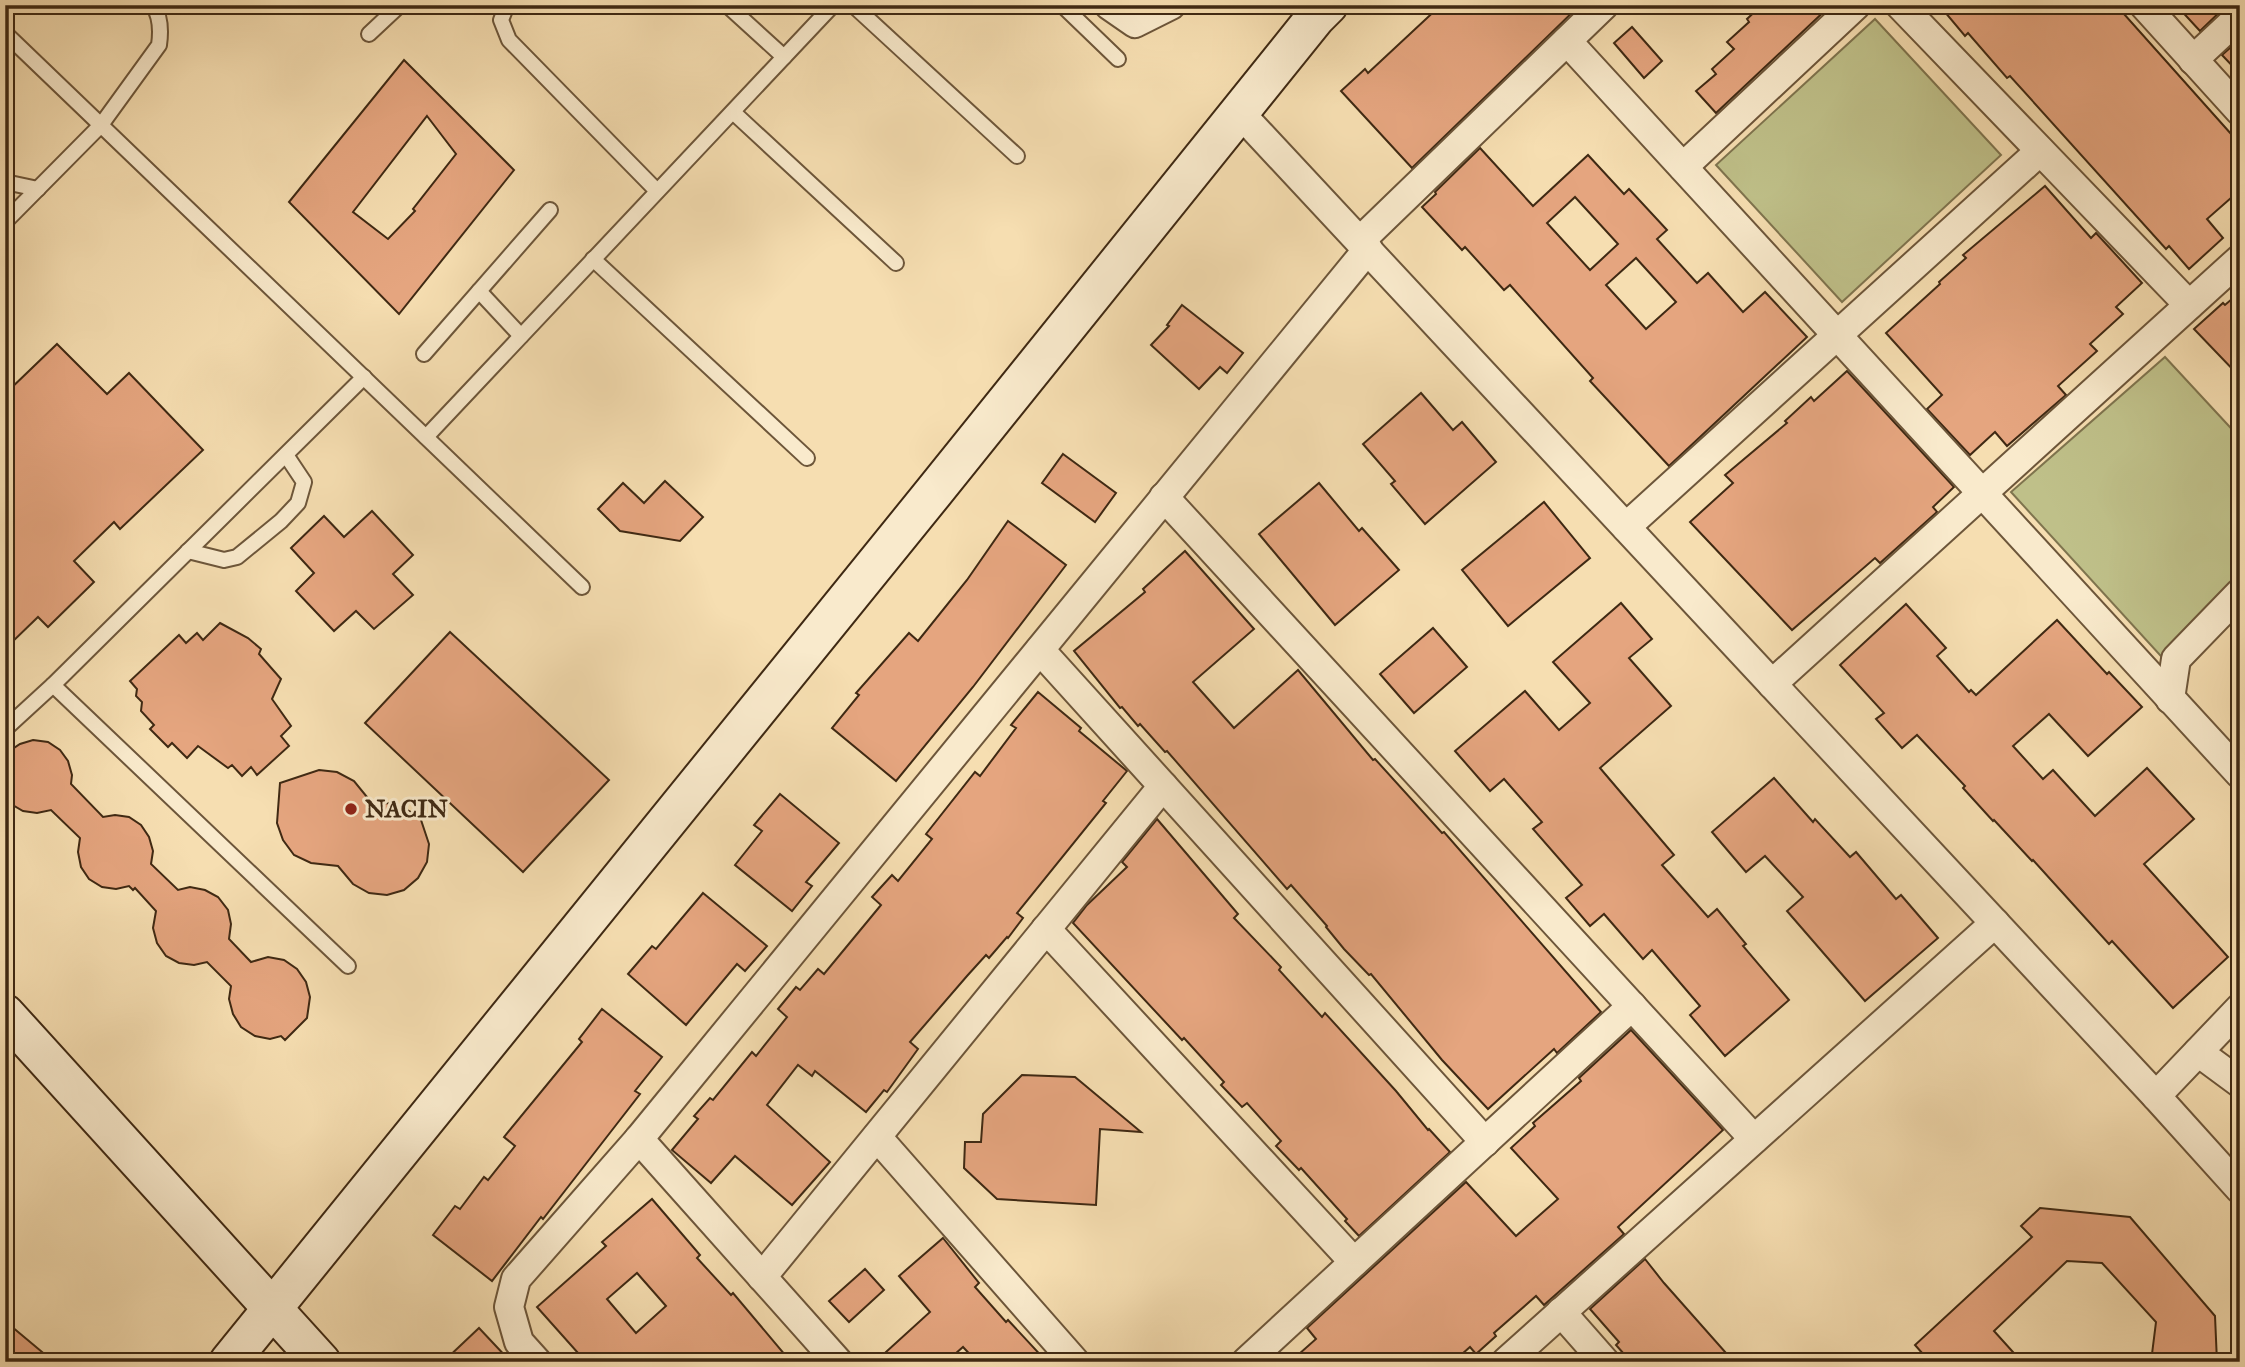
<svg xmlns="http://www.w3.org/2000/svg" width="2245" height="1367" viewBox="0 0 2245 1367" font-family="'IM FELL Great Primer',serif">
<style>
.green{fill:#bfc089;stroke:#7f744e;stroke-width:2}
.building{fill:#e5a57f;stroke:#3f2913;stroke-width:2;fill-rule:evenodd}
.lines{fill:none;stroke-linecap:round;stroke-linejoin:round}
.lane-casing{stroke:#6d563a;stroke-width:18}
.street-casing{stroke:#6d563a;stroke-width:32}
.secondary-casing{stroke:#3f2913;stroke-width:42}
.lane{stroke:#f9eacc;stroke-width:14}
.street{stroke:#f9eacc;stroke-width:28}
.secondary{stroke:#f9eacc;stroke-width:38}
.poi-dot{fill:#8f2418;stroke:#f9eacc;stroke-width:2.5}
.labels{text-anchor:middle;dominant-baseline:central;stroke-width:6;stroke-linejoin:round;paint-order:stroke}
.poi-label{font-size:24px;font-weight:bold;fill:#3f2913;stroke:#f9eacc;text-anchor:start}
</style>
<rect width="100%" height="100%" fill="#f6deb1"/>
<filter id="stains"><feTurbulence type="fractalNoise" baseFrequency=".00286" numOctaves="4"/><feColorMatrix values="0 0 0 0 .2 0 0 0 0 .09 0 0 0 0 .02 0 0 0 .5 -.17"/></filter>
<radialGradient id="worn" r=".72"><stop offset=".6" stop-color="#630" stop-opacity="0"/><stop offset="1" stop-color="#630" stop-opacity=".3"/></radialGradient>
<g class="green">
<polygon points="1875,19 2001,155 1842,302 1716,165"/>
<polygon points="2165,357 2240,438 2240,589 2170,666 2011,492"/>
</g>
<g class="building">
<polygon points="1441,5 1580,5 1412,168 1341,91 1365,69 1368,73"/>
<polygon points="1762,5 1831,5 1716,113 1696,91 1716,74 1712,69 1734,49 1727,42 1749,22 1747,19"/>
<polygon points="1939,5 2116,5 2240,144 2240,190 2207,219 2223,238 2189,269 2169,246 2166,249 2010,76 2007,78 1968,33 1965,36"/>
<polygon points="2176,5 2227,5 2200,31"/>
<polygon points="1632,27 1662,61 1644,78 1614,43"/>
<polygon points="2240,39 2240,74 2222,55"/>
<path d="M 404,60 L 514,170 L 399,314 L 289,202 ZM 427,116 L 456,154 L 413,209 L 415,211 L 388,239 L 353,212 Z"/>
<path d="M 1480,148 L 1533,206 L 1588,155 L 1624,194 L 1629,189 L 1667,230 L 1657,239 L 1697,283 L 1708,273 L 1743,312 L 1765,292 L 1807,337 L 1669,466 L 1590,381 L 1593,378 L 1510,285 L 1504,290 L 1465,247 L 1462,250 L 1422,207 L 1436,194 L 1435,192 ZM 1575,197 L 1618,244 L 1590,270 L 1547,223 ZM 1636,258 L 1676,302 L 1646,329 L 1606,285 Z"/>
<polygon points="2045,186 2091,238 2096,233 2142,283 2116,307 2123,314 2090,344 2097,351 2058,386 2066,395 2007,446 1995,432 1970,455 1927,409 1942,395 1886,333 1940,284 1939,282 1966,258 1963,255"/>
<polygon points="2240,292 2240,377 2194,329 2223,303 2225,305"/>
<polygon points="1182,305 1243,353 1227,373 1220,367 1199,389 1151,345 1169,326 1167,325"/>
<polygon points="57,344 107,394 129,373 203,450 120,529 114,522 74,561 94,582 48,627 38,617 5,649 5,394"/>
<polygon points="1847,371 1954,487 1933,507 1937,512 1880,563 1875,558 1792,630 1690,522 1733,483 1725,475 1787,423 1785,421 1811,397 1814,401"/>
<polygon points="1421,393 1453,430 1462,422 1496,462 1425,524 1391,484 1395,481 1363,444"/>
<polygon points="1063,454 1116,493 1095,522 1042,483"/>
<polygon points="665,481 703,517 680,541 620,531 598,509 623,483 644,503"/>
<polygon points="1319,483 1359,531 1362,528 1399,570 1335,625 1259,534"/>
<polygon points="1544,502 1590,558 1508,626 1462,570"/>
<polygon points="372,511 413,555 393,574 413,595 374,629 356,611 334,631 296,591 314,573 291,548 324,516 344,537"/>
<polygon points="1008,521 1066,565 973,687 896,781 832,728 859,695 856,693 909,633 918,641 967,580"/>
<polygon points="1185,551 1254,629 1193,682 1234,728 1298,670 1373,760 1375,759 1442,833 1444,832 1601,1012 1557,1053 1554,1049 1488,1109 1442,1060 1371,974 1369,975 1344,949 1326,927 1327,926 1291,885 1287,889 1167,751 1165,752 1140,724 1138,726 1122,707 1120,708 1074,651 1145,592 1143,589"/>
<polygon points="1621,603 1652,639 1629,658 1671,706 1600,768 1674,855 1662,865 1708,917 1717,909 1746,944 1743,946 1789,1000 1725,1056 1690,1015 1700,1006 1652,950 1643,959 1604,914 1590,926 1566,898 1582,885 1533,829 1542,822 1504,779 1490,791 1455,751 1525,691 1559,730 1590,703 1553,662"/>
<polygon points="1906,604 1946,648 1937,656 1969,692 1971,690 1976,695 2057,620 2107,674 2109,672 2142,707 2088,756 2049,714 2013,746 2043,779 2053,770 2095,816 2147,768 2194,819 2144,864 2228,957 2173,1008 2112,941 2109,944 2033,860 2032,861 1994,820 1993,821 1963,788 1965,786 1917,735 1902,748 1876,719 1884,713 1840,665"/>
<polygon points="220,623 248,638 261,649 259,654 281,679 272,699 291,726 281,736 289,746 257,775 251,767 242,776 232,765 228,768 198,746 187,758 172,743 168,747 150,729 154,725 141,711 142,702 136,696 137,689 130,681 179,635 186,643 197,633 203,640"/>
<polygon points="1433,628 1467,667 1414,713 1380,674"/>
<polygon points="450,632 609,780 523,872 365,723"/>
<polygon points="1038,692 1081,728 1079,731 1127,771 1103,801 1106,803 1017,913 1023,918 1008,938 1007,937 989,958 986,955 967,976 910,1042 918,1049 887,1092 884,1090 866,1112 815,1071 812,1076 798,1065 767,1105 830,1162 792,1205 735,1156 711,1183 672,1150 698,1119 694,1116 710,1098 713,1100 752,1052 756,1056 787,1017 778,1009 796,987 800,990 818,969 824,974 881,905 872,897 892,875 898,881 932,839 926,834 975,772 980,776 1016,728 1011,725"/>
<polygon points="33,740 48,742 60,750 68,761 72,775 71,784 103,817 115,815 129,817 141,825 149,837 153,851 151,864 178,890 190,887 205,890 218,897 228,910 231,924 229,939 251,962 268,957 284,960 297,969 306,982 310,997 307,1018 285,1040 281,1036 270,1039 255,1036 241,1027 233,1014 229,999 231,986 207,962 194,965 179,963 166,956 157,943 153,928 156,911 135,888 133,890 129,886 116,889 102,887 89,879 81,867 78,852 80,838 51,810 37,813 23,811 11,804 5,796 5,757 8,752 20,744"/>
<polygon points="319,770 337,772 354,781 371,802 396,804 420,817 429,844 427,862 418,878 404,890 387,895 369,893 353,884 338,866 311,863 294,855 283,840 277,823 280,783"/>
<polygon points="1774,778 1813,822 1815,819 1850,857 1856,852 1896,899 1901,895 1938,938 1865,1001 1787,911 1803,897 1765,856 1746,872 1712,832"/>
<polygon points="780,794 839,843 806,882 812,886 792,911 735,865 762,831 754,825"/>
<polygon points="1157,819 1238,914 1234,918 1281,967 1279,970 1322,1017 1325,1013 1396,1091 1428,1130 1429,1129 1450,1152 1359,1236 1345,1221 1347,1219 1301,1168 1299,1170 1276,1146 1281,1141 1247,1103 1242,1107 1221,1085 1224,1082 1184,1038 1182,1040 1073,923 1087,905 1127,867 1122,862"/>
<polygon points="703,893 767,946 745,971 737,964 686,1025 628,974 652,946 656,949"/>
<polygon points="602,1009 662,1057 635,1091 640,1094 616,1125 543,1219 541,1217 492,1281 433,1235 455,1206 460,1209 484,1177 488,1180 515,1146 504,1137 582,1042 579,1039"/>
<polygon points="1631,1030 1723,1130 1618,1227 1624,1234 1544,1305 1536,1296 1494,1333 1496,1336 1476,1354 1470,1347 1453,1362 1290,1362 1316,1339 1307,1328 1466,1182 1516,1236 1558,1199 1511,1148 1535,1126 1533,1123 1581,1081 1579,1078"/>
<polygon points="1022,1075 1075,1077 1141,1132 1100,1129 1096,1205 997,1199 964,1168 965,1142 981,1142 983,1114"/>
<path d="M 652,1199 L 700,1255 L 697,1258 L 731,1295 L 733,1293 L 791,1362 L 586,1362 L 537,1307 L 606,1246 L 602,1242 ZM 637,1273 L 666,1306 L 636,1333 L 607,1299 Z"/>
<polygon points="2040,1208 2130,1217 2215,1316 2217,1362 2151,1362 2156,1322 2102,1263 2067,1261 1994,1331 2022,1362 1930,1362 1915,1345 2032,1237 2021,1226"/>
<polygon points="943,1238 979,1283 975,1287 1006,1322 1008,1320 1047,1362 977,1362 963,1347 946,1362 875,1362 930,1312 899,1276"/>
<polygon points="1645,1259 1664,1283 1734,1362 1631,1362 1616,1345 1619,1342 1590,1309"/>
<polygon points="865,1269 884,1290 849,1322 829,1301"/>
<polygon points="5,1321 54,1362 5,1362"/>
<polygon points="479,1328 511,1362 443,1362"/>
</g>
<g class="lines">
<g class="lane-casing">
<g id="lane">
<polyline points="507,5 501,20 509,40 657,191"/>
<polyline points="727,5 784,57"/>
<polyline points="853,5 1017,156"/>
<polyline points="1062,5 1118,59"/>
<polyline points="5,33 582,587"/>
<polyline points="369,34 400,5"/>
<polyline points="733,112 896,263"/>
<polyline points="5,182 38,189"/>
<path d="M 5,222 L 101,125 L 159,45 C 161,31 161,17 153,5"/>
<polyline points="593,259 807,458"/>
<polyline points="479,291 521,336"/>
<polyline points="424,354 550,210"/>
<polyline points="426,437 833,5"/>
<polyline points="188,551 224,560 237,557 281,521 298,503 304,482 286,455"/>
<polyline points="53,685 348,966"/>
<polyline points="5,729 53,685 364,377"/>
</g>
</g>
<g class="street-casing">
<g id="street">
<polyline points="1109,5 1135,23 1171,5"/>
<polyline points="1900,5 2189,305"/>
<polyline points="2144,5 2240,111"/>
<polyline points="1567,41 2240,774"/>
<polyline points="2193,60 2240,16"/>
<polyline points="1239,112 2156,1096 2240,1189"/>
<polyline points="1683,167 1856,5"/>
<polyline points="1360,241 1604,5"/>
<polyline points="1164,497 1754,1139"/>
<polyline points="1626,527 2040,151"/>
<polyline points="1040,650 1485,1142"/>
<polyline points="1772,684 2240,259"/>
<polyline points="2170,699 2176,659 2240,593"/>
<polyline points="1046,929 1354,1262"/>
<polyline points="2198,1052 2240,1083"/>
<polyline points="2156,1096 2240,1008"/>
<polyline points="877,1137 1075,1362"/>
<polyline points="639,1139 838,1362"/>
<polyline points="762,1277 1163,786"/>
<polyline points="1561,1312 1605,1362"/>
<polyline points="537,1362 519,1342 509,1307 516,1279 639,1139 1368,249"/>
<polyline points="1246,1362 1632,1006"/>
<polyline points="1506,1362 1995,923"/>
</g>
</g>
<g class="secondary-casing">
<g id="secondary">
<polyline points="5,1014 321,1362"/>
<polyline points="229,1362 933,493 1315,18 1328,5"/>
</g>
</g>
<use href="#lane" class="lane"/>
<use href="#street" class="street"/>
<use href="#secondary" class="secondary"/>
</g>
<circle class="poi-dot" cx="351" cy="809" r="7"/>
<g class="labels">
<g class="poi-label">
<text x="365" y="809">NACIN</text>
</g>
</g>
<rect width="2245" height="1367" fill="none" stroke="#f6deb1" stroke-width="28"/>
<rect x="7" y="7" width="2231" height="1353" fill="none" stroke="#3f2913" stroke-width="3.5"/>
<rect x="14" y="14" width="2217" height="1339" fill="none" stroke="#3f2913" stroke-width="2"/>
<rect width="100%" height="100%" filter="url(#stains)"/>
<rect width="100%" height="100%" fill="url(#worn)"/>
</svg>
